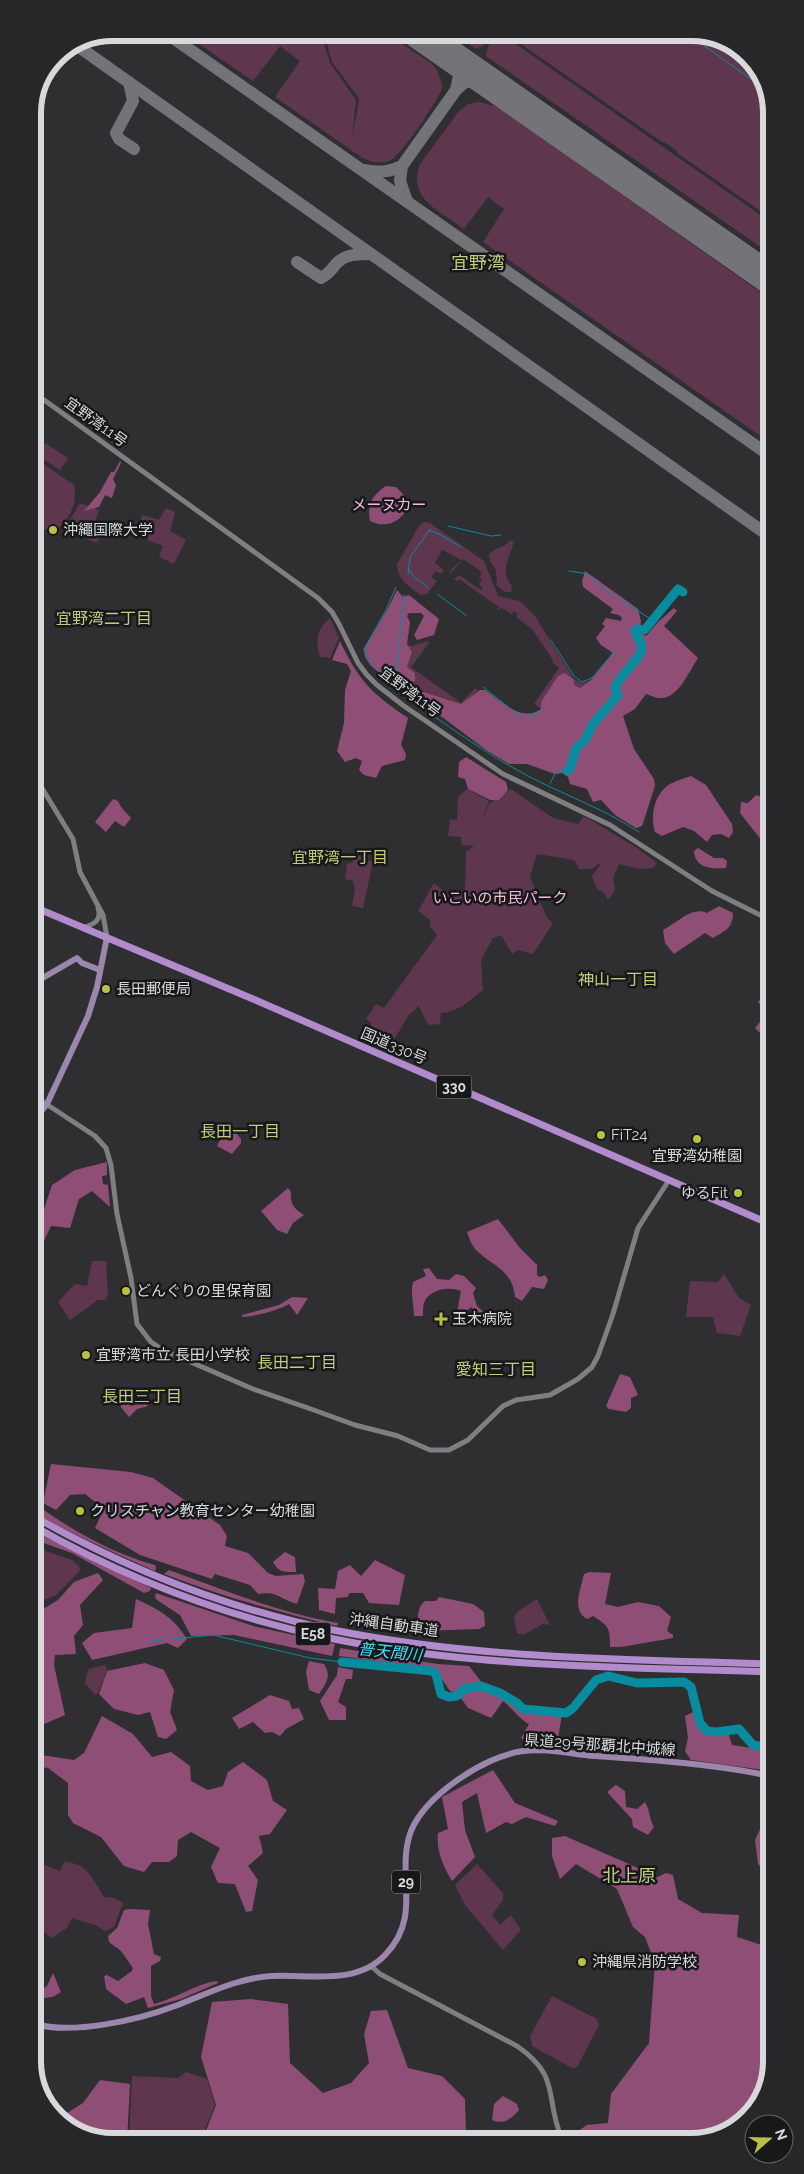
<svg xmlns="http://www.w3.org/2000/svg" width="804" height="2174" viewBox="0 0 804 2174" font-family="Raleway,'Noto Sans JP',sans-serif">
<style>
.green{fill:#5e364e}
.forest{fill:#8f4e76}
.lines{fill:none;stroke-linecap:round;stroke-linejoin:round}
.stream{stroke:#088c9f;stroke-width:1}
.river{stroke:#088c9f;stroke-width:9}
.taxiway{stroke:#747478;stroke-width:12}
.runway{stroke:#747478;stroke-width:31}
.minor{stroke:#7f7f82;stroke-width:5}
.major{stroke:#9d86ae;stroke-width:6}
.highway{stroke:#b18bcc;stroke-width:7}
.poi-dot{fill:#bac045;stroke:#171819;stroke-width:2}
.labels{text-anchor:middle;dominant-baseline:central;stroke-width:5;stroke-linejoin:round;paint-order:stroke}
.shield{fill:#171819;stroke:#9f9fa1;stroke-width:1}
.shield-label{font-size:14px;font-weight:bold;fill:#d9d9db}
.street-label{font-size:15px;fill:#d9d9db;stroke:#171819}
.park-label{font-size:15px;fill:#f5bbdc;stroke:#171819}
.poi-label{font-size:15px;fill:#d9d9db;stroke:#171819;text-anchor:start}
.neighbourhood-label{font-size:16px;fill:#c5cb7e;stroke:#171819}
.water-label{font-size:16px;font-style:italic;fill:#40def8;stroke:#171819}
.quarter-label{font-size:18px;fill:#c5cb7e;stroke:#171819}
.rim{fill:none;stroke:#d9d9db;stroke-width:6}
</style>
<rect width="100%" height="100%" fill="#2f2f32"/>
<g class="green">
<path d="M 183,33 L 321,33 L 330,63 L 356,100 L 352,139 L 359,101 L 358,97 L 332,62 L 324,33 L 386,33 L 431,63 L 437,70 L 442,85 L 441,91 C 435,104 403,153 391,160 C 381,165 370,162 361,157 L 275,97 L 300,61 L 280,46 L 253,81 Z"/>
<polygon points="453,33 493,33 483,46 476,49"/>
<path d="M 500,33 L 769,221 L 769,253 L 486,56 C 486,48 493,36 500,33 Z"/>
<polygon points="505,33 696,33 744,52 769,92 769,217 677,153 676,150 664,142 662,142"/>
<path d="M 478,102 L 496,106 L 769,298 L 769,442 L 483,242 L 504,209 L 488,197 L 464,229 C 440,211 407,199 420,164 L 459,111 L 468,104 Z"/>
<polygon points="45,443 68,458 60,470 37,455"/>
<path d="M 33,457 L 74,485 C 78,504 70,516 58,529 L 38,530 L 33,527 Z"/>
<polygon points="80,503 99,510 94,525 102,527 97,543 79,536 68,523"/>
<polygon points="166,508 175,512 170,531 186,540 174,564 159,557 163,546 148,540 148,534 137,530 142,515 159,520"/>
<path d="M 424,522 L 430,523 L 484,561 L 498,596 L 520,601 L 535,616 L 574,679 L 582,683 L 592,680 L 580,688 L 574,685 L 541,709 L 534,704 L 559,668 L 552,662 L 553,660 L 532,629 L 516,617 L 518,614 L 514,611 L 512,614 L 502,608 L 496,611 L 499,607 L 459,579 L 457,581 L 454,579 L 459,575 L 481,590 L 483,588 L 479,584 L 482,580 L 479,578 L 482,572 L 463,559 L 450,574 L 450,571 L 461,560 L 442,550 L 435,563 L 444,570 L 441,574 L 436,571 L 431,577 L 437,581 L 427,594 L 421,595 C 409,587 397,579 397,564 L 419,526 Z"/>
<path d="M 510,541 L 514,541 C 510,557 499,572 512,586 L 511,592 L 505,592 L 497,586 L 496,570 L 490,561 L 489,555 C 494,547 504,548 510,541 Z"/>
<path d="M 330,618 L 339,638 L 330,658 L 320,657 C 315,641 316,630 330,618 Z"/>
<polygon points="428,641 429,643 411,667 461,703 475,688 478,691 461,704 411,688 409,684 415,673 407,667 412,652 407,645 412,646"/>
<path d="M 467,789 L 489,801 L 480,823 L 489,804 L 511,789 L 553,818 L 578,824 L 584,816 L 637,848 L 657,863 L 653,868 L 639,869 L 619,864 L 613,878 L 615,890 L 608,900 L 604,893 L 597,889 L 592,876 L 600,865 L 600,863 L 591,869 L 579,869 L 574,860 L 537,854 L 530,877 L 547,918 L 553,923 L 533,954 L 518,950 L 512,954 L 501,935 L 493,938 L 481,960 L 483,990 C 470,1000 457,1013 441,1013 L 440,1024 L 428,1025 L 419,1006 L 409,1015 L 387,1051 L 362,1040 L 372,1024 L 366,1019 L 376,1004 L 384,1008 L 437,935 L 430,926 L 430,920 L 418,911 L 434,883 L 452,898 L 465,889 L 466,852 L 474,846 L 462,845 L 461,837 L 448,836 L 450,819 L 457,820 L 458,797 Z"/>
<polygon points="355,854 373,862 363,908 352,906 355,888 353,881 345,879 347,864 353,862"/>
<polygon points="92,1261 106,1261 108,1295 105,1300 98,1300 70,1320 58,1302 75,1284 87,1286"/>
<polygon points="724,1274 739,1298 751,1305 740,1336 717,1333 713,1317 686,1317 690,1281 718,1282"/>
<polygon points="35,1547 72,1560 79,1566 80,1571 56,1595 35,1604"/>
<polygon points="537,1599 550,1625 543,1624 523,1635 517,1633 514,1617 518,1611"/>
<polygon points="105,1665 107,1670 98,1693 95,1695 85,1683 88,1670 92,1668"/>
<path d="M 35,1861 L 60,1871 L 64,1862 C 88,1863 92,1878 104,1897 L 114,1898 L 123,1903 L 114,1927 L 105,1931 L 95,1925 L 72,1918 L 67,1928 L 51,1938 L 35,1923 Z"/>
<polygon points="477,1864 503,1893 503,1900 492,1915 500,1925 511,1915 521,1930 503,1950 465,1905 455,1885"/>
<polygon points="552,1996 597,2019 599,2025 577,2067 572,2068 532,2046 530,2036"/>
<polygon points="186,2072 207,2079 215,2105 200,2141 129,2141 132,2076 178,2078"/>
</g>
<g class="forest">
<polygon points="120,461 121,463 113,479 116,485 112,498 105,495 99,507 84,511 100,492 111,472 114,472"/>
<path d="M 386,486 L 396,487 L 406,497 L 408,507 C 401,522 386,529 370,521 C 367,505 372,495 386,486 Z"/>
<path d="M 585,571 L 638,609 L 641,621 L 640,633 L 646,636 L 658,622 L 674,608 L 677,611 L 664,626 L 698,658 C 689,671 679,698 661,698 C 657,699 650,695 646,694 L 635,709 L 623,716 L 634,749 L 654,779 L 655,786 L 642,826 L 636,828 L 615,815 L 601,800 L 593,802 L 587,789 L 570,784 L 568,777 L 563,773 L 555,774 L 527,764 L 509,764 L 486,750 L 438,714 L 407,695 L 371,666 L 365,657 L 364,649 L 387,610 L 397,590 L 403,597 L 409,595 L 439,619 L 434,635 L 417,640 L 414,635 L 424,616 L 421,613 L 409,613 L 407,616 L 410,622 L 407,644 L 412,652 L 407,667 L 415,673 L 415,681 L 409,684 L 411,688 L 461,704 L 480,690 L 485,690 C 501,701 522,723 541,709 L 541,702 L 558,676 L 565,673 L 574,680 L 574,685 L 580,688 L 591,680 L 613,653 L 601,645 L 596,638 L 605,626 L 602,624 L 606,618 L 621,621 L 622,618 L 619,615 L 610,613 L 613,609 L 583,587 L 582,581 Z"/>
<path d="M 340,641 C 359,681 371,693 408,718 L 401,745 L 406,754 L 405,760 L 382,766 L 376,778 L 364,775 L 359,770 L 362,761 L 356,758 L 345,762 L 337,751 L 344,723 L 345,690 L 351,671 L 347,664 L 332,660 Z"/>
<polygon points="466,757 506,782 508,790 499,800 490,800 468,789 465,779 458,777 459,762"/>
<path d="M 691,776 L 706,785 L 732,824 L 733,832 L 729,838 L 721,834 L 712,835 L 707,842 L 694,831 L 683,827 L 662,836 L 655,832 C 650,816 654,792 672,783 C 678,780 685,778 691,776 Z"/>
<polygon points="756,795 768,799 770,798 770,851 740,813 741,802 748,803"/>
<polygon points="113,799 118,801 121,807 131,818 124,827 115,821 106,832 95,822"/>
<path d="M 698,848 L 714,858 L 723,858 L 727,861 L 726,868 C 713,869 695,869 694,851 Z"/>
<path d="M 719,906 L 733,913 C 733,928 725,931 713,938 L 705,933 L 674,954 L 665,943 L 663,930 C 677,923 692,906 707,913 Z"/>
<polygon points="770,995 770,1039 767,1040 755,1028 767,1013 758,1002 762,997"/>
<polygon points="233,1129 241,1139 241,1143 232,1154 217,1146 225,1130"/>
<polygon points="107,1162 107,1175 102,1176 103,1184 108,1185 110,1207 92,1191 79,1199 70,1228 51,1226 38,1253 34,1250 34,1219 40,1221 52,1185 75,1170"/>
<path d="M 288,1188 L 291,1192 C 290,1204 294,1209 304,1215 L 293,1223 L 287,1234 L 277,1230 L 261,1211 Z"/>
<path d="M 498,1219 L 520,1248 L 537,1265 L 537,1275 L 540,1277 L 545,1275 L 548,1280 L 544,1289 L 532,1287 L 522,1301 L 515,1297 C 513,1270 492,1266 476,1250 C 472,1246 469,1238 467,1232 Z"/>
<path d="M 429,1268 L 437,1279 L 449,1280 L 456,1274 L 464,1276 L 476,1288 L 473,1293 L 477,1306 L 485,1313 L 482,1319 L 471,1307 L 463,1314 L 457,1313 L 461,1291 C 449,1286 429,1289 424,1303 C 423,1306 423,1312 423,1316 L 414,1316 C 414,1304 410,1293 413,1282 L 426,1276 L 423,1269 Z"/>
<path d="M 292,1297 L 308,1298 L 297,1315 L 289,1304 C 276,1311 257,1316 242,1317 L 242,1315 L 279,1305 Z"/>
<polygon points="620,1374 630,1377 638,1395 631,1398 631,1408 626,1412 609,1409 606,1406"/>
<polygon points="143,1389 148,1406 137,1409 129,1417 120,1406 128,1395"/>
<path d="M 51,1464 L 131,1472 L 153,1478 L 220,1525 L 227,1536 L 225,1546 L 248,1553 L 268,1573 L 276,1576 L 303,1574 L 305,1581 L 297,1604 C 279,1599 278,1591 258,1594 L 250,1585 L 215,1574 L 212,1579 L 140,1555 L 95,1528 L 104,1509 L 85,1494 L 70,1495 L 56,1510 L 43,1503 Z"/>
<path d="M 35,1504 C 72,1530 111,1553 155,1565 L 156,1568 L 155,1571 C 114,1553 74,1535 35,1513 Z"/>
<polygon points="35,1532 151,1588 150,1591 144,1593 72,1553 35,1540"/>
<path d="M 285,1552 L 295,1557 L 296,1572 C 284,1572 279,1573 273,1562 Z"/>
<polygon points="375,1560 405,1575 399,1605 369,1603 363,1593 349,1593 348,1597 336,1598 335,1614 319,1610 318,1588 335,1589 338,1571 350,1565 361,1576"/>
<path d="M 169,1570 C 225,1590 279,1613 338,1623 L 337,1626 C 278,1612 221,1596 164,1574 Z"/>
<path d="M 589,1572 L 611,1573 L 605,1604 L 618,1607 L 638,1602 L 659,1606 L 671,1617 L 667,1631 L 673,1635 L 673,1638 L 621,1647 L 610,1647 C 610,1628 609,1626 593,1616 L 587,1619 C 572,1610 580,1591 583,1578 L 584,1574 Z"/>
<polygon points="98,1573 103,1580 80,1605 83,1625 74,1636 76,1654 55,1655 54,1665 65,1715 35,1728 35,1614 58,1600 74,1582"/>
<polygon points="156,1593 253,1626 335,1644 332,1656 234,1635 191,1636 180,1615 157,1600 155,1597"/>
<path d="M 439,1597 L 473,1604 L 484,1612 L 485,1626 L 479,1629 L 418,1631 C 418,1620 416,1608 425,1601 L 436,1601 Z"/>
<path d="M 136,1599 C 160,1610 173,1617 187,1639 L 178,1648 L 167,1643 L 92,1660 L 82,1643 L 94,1633 L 132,1628 Z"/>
<path d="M 340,1648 L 437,1664 L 469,1666 L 483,1684 L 515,1701 L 522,1710 L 562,1714 L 557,1746 L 532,1746 L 521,1738 L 529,1724 C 518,1718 513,1709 503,1701 L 491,1718 L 468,1708 L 457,1693 L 450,1691 L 435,1669 L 339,1656 Z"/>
<path d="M 309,1661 L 324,1664 C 332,1676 326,1684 319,1694 L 309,1690 L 306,1672 Z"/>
<polygon points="145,1663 164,1670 174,1690 170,1712 177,1730 166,1739 158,1737 150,1712 138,1715 114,1709 99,1694 107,1671"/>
<polygon points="338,1667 353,1670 352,1679 346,1679 338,1702 346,1707 346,1720 329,1720 320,1701 337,1675"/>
<polygon points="270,1695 289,1701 292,1709 299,1708 304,1719 286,1729 280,1736 272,1732 265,1733 253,1722 239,1729 232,1718"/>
<polygon points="693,1712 696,1724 703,1733 716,1735 728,1732 732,1745 771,1751 771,1771 691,1760 685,1751 688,1738 685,1716"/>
<polygon points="102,1716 133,1734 152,1757 171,1752 190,1766 191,1781 208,1790 223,1786 228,1772 243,1762 267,1780 273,1801 287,1810 270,1834 259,1836 263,1853 248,1866 258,1880 252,1911 246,1912 235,1884 218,1883 211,1867 220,1848 191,1832 178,1840 177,1856 169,1862 152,1862 144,1872 124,1866 101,1837 73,1823 68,1815 68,1783 48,1768 35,1766 35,1754 74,1760 84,1753"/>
<path d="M 493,1770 L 515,1803 L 558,1821 L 555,1826 L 526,1817 L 512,1824 L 506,1822 L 486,1833 L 477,1793 L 462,1802 L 465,1830 L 475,1857 L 452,1881 C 443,1866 436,1850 438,1833 L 448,1829 L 442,1797 Z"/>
<path d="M 616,1785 L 625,1791 L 626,1807 L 637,1809 L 645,1802 C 650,1810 649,1818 654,1827 L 648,1835 L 633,1827 L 632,1819 L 607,1792 Z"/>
<polygon points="771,1805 771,1879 758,1864 755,1840"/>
<polygon points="565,1836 638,1868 645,1883 666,1873 673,1875 678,1899 702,1913 739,1915 737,1937 765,1946 771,1919 771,2061 755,2110 712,2139 569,2139 568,2138 587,2125 608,2123 611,2094 649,2043 655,1963 645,1937 633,1927 617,1889 576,1864 560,1879 552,1856 552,1838"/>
<path d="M 130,1909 L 150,1910 L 148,1924 L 154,1954 L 161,1957 L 160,1961 L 151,1966 L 151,1996 L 154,2004 C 177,1998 195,1984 217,1981 L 218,1983 L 181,1999 L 148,2008 L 144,1997 L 126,2004 L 106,1989 L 104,1976 L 107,1975 L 118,1981 L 132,1971 L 133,1968 L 121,1951 L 109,1942 L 108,1936 L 117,1928 L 124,1910 Z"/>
<polygon points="53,1973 61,1992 53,1997 35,1999 35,1992 37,1993 47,1986"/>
<polygon points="251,1999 288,2004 290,2063 323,2093 351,2083 369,2063 364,2034 371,2011 387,2010 408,2068 442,2076 465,2099 466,2132 458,2140 202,2141 216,2105 201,2057 212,2002"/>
<polygon points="100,2080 130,2084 127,2141 108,2141 64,2125 62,2121 67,2113 83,2103"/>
<path d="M 503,2096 L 517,2104 L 519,2110 C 511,2119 504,2125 492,2120 L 494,2104 Z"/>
</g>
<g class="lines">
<g class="stream">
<polyline points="686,33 768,91"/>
<polyline points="448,526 491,536 501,535"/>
<polyline points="429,530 439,534 461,547"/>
<polyline points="409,570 414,577 429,588"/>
<polyline points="569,571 588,574 604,589 652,620"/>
<polyline points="408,574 410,557 430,529"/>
<path d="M 396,587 L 385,612 L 364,649 C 364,674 485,752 510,766 C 552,791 598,805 639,832"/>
<polyline points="437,594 467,616"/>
<polyline points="551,640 574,676 582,682 592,678 613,653 616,653"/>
<polyline points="395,682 404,595"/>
<polyline points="483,687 517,714 529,716 542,711"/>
<polyline points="550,784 556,771 567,771"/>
<polyline points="144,1642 213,1635 310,1658 342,1662"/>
</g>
<g class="river">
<path d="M 567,771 L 570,769 L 576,748 L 585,740 L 593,724 L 618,695 L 615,688 C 619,675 642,658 642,647 C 641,643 637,636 635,632 L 636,629 L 644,630 L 647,627 L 678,589 L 683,592"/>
<polyline points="342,1662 432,1671 436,1674 441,1694 449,1697 457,1696 464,1689 481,1686 500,1693 517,1703 523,1709 566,1713 573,1708 596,1680 608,1676 637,1683 684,1682 691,1687 700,1723 707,1731 717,1732 739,1729 753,1745 771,1748"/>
</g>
<g class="taxiway">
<polyline points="166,33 769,455"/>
<polyline points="79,47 769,536"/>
<polyline points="129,82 133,101 116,133 119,139 134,149"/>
<polyline points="456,90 464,83 484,78"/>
<polyline points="402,166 400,181 407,201"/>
<path d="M 365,170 C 379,173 389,172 402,166 L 456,90 L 459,76 L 455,58"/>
<path d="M 297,262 L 321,278 C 328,275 331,270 336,264 C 345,254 358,254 371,254"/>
</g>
<polyline class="runway" points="418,33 769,278"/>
<g class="minor">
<polyline points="33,392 318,598 332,612 339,624 358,663 367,675 377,685 404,706 503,774 610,825 712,891 770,920"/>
<polyline points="34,775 73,839 80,872 103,915 107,937"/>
<path d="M 85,927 C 95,924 102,919 98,908"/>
<polyline points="34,1096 95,1136 106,1148 111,1165 117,1214 131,1278 137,1324 151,1342 163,1350 253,1389 311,1409 355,1425 398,1436 430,1450 449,1450 468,1440 503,1406 516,1400 550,1395 578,1379 592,1367 598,1356 613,1314 638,1228 669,1180"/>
<path d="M 371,1966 L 380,1974 L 517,2046 C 562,2077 544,2098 562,2139"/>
</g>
<g class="major">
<polyline points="34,983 77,958 82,963 100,970"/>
<polyline points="34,1120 47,1104 88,1016 97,987 107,937"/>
<path d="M 35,2024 C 73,2035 138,2020 175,2006 C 207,1994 237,1978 272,1976 C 310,1974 357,1986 386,1954 C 423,1915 395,1874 411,1831 C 426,1795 485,1756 523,1751 C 546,1748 571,1754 594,1756 C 653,1760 713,1764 771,1776"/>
</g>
<g class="highway">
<polyline points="34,907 253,999 770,1224"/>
<path d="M 35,1517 C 127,1569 229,1609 333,1630 C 477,1659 625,1659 771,1664"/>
<path d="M 35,1527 C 127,1579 230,1618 334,1639 C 477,1668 626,1667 771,1672"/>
</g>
</g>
<g class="poi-dot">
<circle cx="53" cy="530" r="5"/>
<circle cx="106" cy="989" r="5"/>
<circle cx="601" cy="1135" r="5"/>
<circle cx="697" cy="1139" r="5"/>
<circle cx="738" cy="1193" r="5"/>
<circle cx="126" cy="1291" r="5"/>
<path d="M438.5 1311.5h5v5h5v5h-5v5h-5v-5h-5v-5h5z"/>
<circle cx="86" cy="1355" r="5"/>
<circle cx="80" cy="1511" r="5"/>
<circle cx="582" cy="1962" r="5"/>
</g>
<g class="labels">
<g class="shield">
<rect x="436.5" y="1075.5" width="35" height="23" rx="4"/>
<rect x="295.5" y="1622.5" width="35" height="23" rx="4"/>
<rect x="392" y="1870.5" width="28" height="23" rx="4"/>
</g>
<g class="shield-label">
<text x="454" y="1087">330</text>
<text x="313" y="1634">E58</text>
<text x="406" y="1882">29</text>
</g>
<g class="street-label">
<text transform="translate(96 422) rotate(36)">宜野湾11号</text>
<text transform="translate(410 692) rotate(37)">宜野湾11号</text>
<text transform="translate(394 1046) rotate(23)">国道330号</text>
<text transform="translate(394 1625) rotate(8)">沖縄自動車道</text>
<text transform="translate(600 1745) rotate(4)">県道29号那覇北中城線</text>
</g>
<g class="park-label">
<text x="389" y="505">メーヌカー</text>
<text x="500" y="898">いこいの市民パーク</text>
</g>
<g class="poi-label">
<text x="63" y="530">沖繩国際大学</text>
<text x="116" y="989">長田郵便局</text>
<text x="611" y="1135">FiT24</text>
<text x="697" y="1156" text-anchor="middle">宜野湾幼稚園</text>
<text x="728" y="1193" text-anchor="end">ゆるFit</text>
<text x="136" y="1291">どんぐりの里保育園</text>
<text x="452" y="1319">玉木病院</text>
<text x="96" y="1355">宜野湾市立 長田小学校</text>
<text x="90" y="1511">クリスチャン教育センター幼稚園</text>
<text x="592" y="1962">沖縄県消防学校</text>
</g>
<g class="neighbourhood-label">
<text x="104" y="618">宜野湾二丁目</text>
<text x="340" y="857">宜野湾一丁目</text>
<text x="618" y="979">神山一丁目</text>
<text x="240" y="1131">長田一丁目</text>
<text x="297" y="1362">長田二丁目</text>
<text x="496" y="1369">愛知三丁目</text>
<text x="142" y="1396">長田三丁目</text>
</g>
<g class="water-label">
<text transform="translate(390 1652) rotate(6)">普天間川</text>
</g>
<g class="quarter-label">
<text x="478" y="262">宜野湾</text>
<text x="629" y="1875">北上原</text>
</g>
</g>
<path d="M0 0H804V2174H0ZM113 41H691A72 72 0 0 1 763 113V2061A72 72 0 0 1 691 2133H113A72 72 0 0 1 41 2061V113A72 72 0 0 1 113 41Z" fill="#272729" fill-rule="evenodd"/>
<path class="rim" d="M113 41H691A72 72 0 0 1 763 113V2061A72 72 0 0 1 691 2133H113A72 72 0 0 1 41 2061V113A72 72 0 0 1 113 41Z"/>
<g transform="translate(769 2139) rotate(70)"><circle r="24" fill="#171819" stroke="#656567"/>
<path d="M0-4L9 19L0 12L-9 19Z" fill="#bac045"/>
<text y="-8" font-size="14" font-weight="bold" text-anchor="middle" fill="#d9d9db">N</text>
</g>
</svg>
